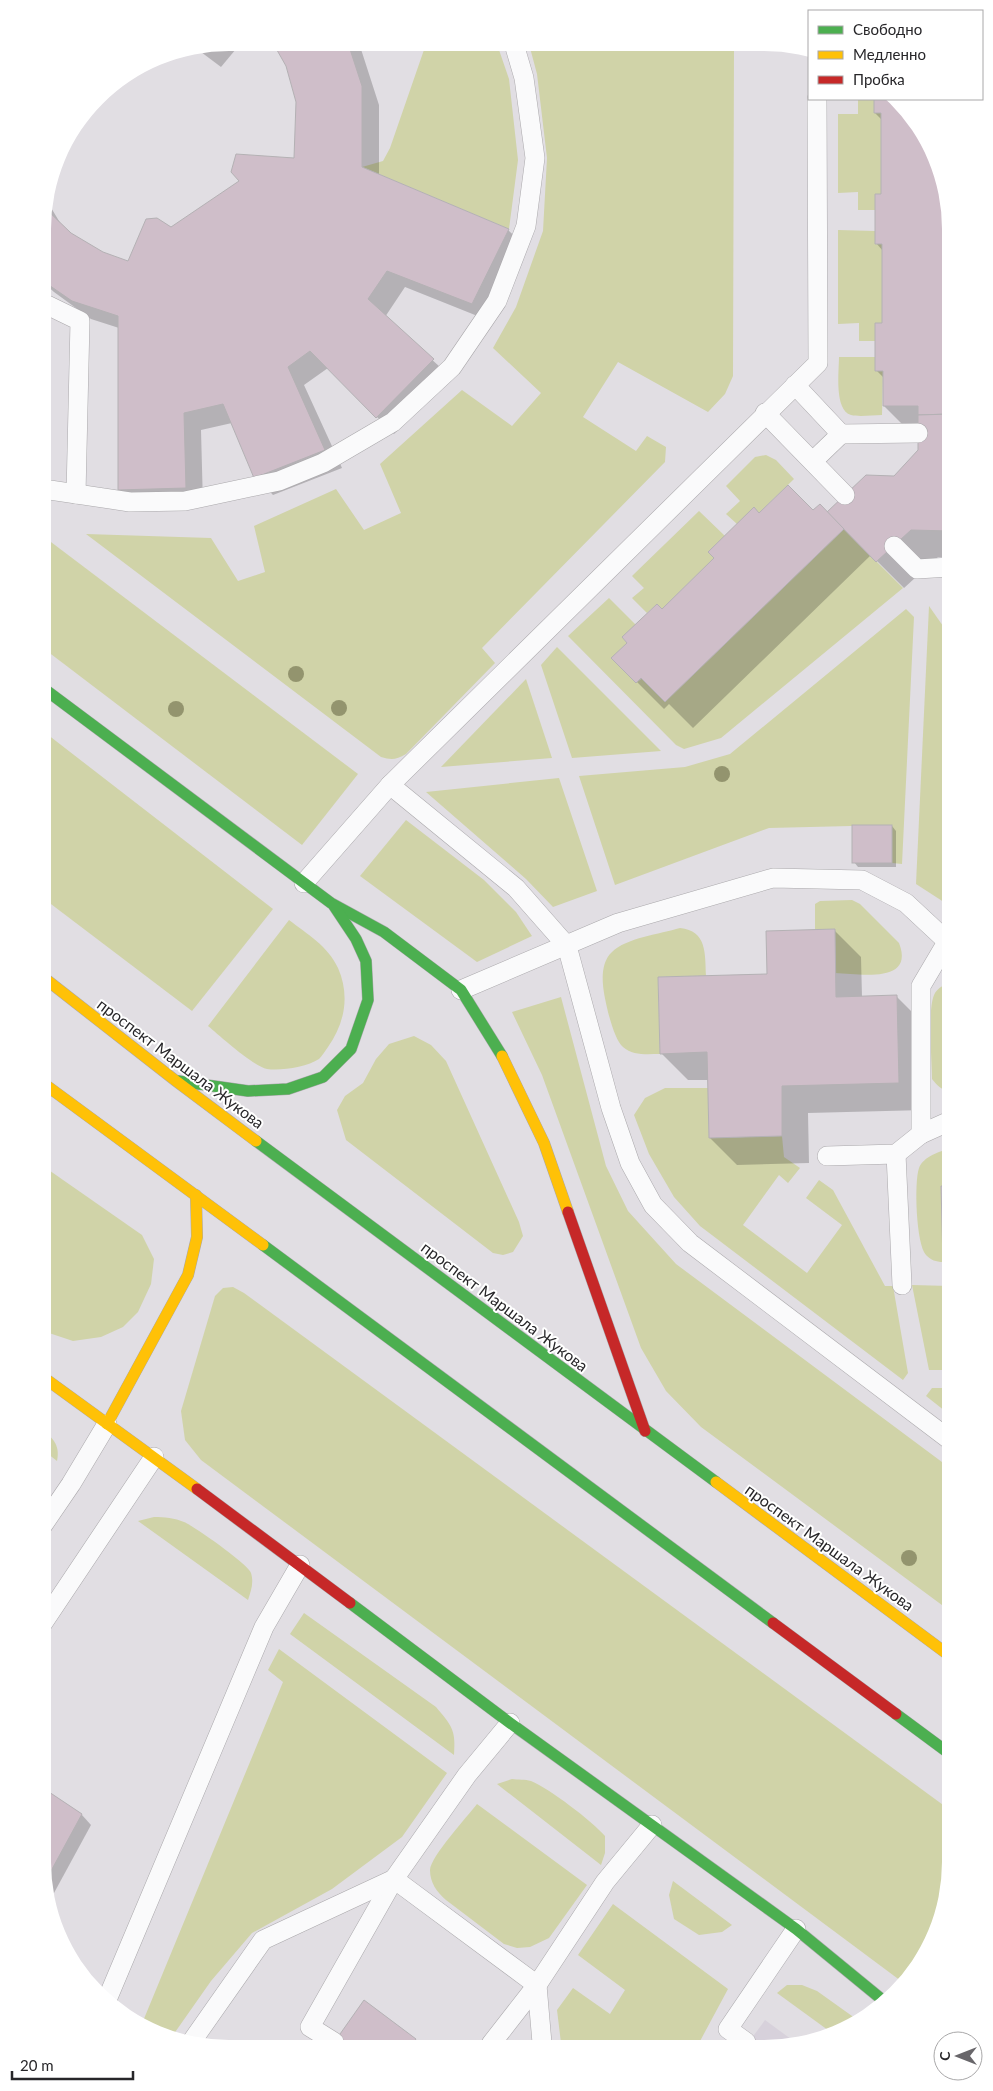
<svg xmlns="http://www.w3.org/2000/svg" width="993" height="2091" viewBox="0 0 993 2091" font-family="Lato,sans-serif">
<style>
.built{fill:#d7d1db}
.green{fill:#d0d3a8}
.shadow{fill:#0003}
.building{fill:#cfbec9;stroke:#b4b1b4}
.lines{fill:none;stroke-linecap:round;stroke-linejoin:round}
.lane-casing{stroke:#aaa8ab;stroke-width:20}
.fast-casing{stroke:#aaa8ab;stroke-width:12}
.slow-casing{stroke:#aaa8ab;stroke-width:12}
.jam-casing{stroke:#aaa8ab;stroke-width:12}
.lane{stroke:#fafafb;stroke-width:19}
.fast{stroke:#4caf50;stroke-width:11}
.slow{stroke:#ffc107;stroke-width:11}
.jam{stroke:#c62828;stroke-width:11}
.tree{fill:#93946e}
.labels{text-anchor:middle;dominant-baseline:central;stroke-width:4;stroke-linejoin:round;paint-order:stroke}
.street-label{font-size:16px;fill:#272629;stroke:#fff}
</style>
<rect width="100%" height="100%" fill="#e1dee3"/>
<polygon class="built" points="765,2020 795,2042 749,2042"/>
<g class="green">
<polygon points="426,44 497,44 509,79 518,160 509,229 362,167 383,161 390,148"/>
<path d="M 529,44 L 734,46 L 733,376 L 725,394 L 708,412 L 618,362 L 583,417 L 636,451 L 647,436 L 666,447 L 665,462 L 482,648 L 495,663 L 406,754 C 396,760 391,760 381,757 L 86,534 L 211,538 L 238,581 L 265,572 L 254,526 L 336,489 L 364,530 L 401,513 L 380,464 L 462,390 L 512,426 L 541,393 L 493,348 L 516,307 L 543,231 L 547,158 L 537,74 Z"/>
<polygon points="858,99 874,100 874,113 881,113 881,194 875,194 875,210 858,210 858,192 838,193 838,114 858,114"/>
<polygon points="838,230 875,231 875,244 882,244 882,323 875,341 859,341 859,323 838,324"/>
<path d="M 839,357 L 875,357 L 875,371 L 883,371 L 882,415 C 872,415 860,417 851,415 C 834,410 839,371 839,357 Z"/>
<polygon points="766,455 776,460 794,479 759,513 737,524 726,514 740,501 726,486 755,457"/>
<polygon points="699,511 725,536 708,552 714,558 662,609 657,604 647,613 632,598 644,588 632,576"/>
<polygon points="844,529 903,588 721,738 684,749 676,745 568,636 609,598 636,625 622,637 627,643 612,658 636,683"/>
<polygon points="43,536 358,774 302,845 43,648"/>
<polygon points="929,606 950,636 950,906 916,884"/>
<polygon points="906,609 914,617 902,864 892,863 892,825 769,828 615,885 579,776 685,767 730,754"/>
<polygon points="557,647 661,751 572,758 541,665"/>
<polygon points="526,679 552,758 441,767"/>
<polygon points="43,731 273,909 192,1011 43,898"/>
<polygon points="559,778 597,891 553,907 526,879 426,792"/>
<polygon points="406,820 484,880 516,912 532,936 477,962 360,876"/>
<path d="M 852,900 L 860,904 L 899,943 C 915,984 860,974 835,973 L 835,929 L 815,929 L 815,904 L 820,901 Z"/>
<path d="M 289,920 C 307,934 328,946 338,968 C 350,995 345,1023 328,1047 C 325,1051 322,1056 319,1059 C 307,1067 281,1071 267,1069 C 253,1066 220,1036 208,1026 Z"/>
<path d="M 680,928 C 707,931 705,953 706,976 L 658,977 L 660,1054 C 647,1054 633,1056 623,1047 C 613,1039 604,998 603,985 C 602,974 603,960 612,952 C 626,938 660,934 680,928 Z"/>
<path d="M 950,982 L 950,1091 C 942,1091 937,1085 932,1079 C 932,1061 927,1006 935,993 C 938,988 945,984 950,982 Z"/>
<polygon points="561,997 606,1166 628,1211 676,1264 950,1468 950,1611 701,1427 666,1391 641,1348 542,1075 512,1012"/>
<polygon points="414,1036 431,1045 446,1061 519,1222 523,1236 513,1252 503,1255 493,1253 346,1140 337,1110 345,1096 363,1083 376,1059 389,1044"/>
<polygon points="665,1088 708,1088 709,1138 782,1136 784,1157 800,1168 788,1183 779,1175 743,1225 807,1273 842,1225 806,1198 819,1180 833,1190 885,1286 893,1286 908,1373 903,1380 700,1226 674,1197 649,1154 634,1115 645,1098"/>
<path d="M 950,1148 L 950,1186 L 941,1187 L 943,1262 C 936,1262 931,1260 926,1255 C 916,1244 914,1182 919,1168 C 924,1156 939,1152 950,1148 Z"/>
<polygon points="43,1166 142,1235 154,1259 151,1284 138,1312 123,1327 101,1337 73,1341 43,1331"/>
<polygon points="912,1285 950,1286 950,1370 929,1370"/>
<polygon points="233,1287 244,1293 950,1810 950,1874 936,1933 905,1984 201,1460 185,1440 181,1411 215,1296 223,1288"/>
<polygon points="932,1388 950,1388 950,1415 926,1396"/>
<path d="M 43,1430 C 54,1439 60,1446 57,1461 L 43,1450 Z"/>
<path d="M 154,1517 C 164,1517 175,1518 184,1522 C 194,1526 249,1565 251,1573 C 254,1583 251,1591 248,1600 L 138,1521 Z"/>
<path d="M 304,1613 L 436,1707 C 452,1726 456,1730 454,1755 L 290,1634 Z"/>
<polygon points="279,1649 447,1773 402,1837 332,1889 252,1933 211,1981 171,2038 141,2026 283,1682 268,1670"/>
<path d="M 512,1779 C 518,1780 525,1779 531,1781 C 550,1789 592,1821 605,1836 L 605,1853 L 601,1865 L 497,1784 Z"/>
<path d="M 477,1804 L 587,1885 L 549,1938 L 530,1947 L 517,1948 L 504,1944 L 446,1900 C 437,1892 430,1883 430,1870 C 431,1856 467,1817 477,1804 Z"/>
<polygon points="673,1881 732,1925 722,1932 699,1935 674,1919 669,1895"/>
<polygon points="613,1904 728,1989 699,2043 561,2043 557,2010 573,1988 610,2014 625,1990 578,1955"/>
<polygon points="787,1985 802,1985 817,1991 859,2021 832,2033 777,1993"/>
</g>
<g class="shadow">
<polygon points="229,42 241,43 221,67 197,49"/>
<polygon points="274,43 359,43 379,105 379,176 508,230 526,247 490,321 405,287 385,317 451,377 394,434 328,368 304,385 342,468 273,495 256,477 232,423 201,430 203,505 137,507 119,490 119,328 91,319 54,292 43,282 43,217 47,201 62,226 70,234 102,253 128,263 171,229 295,159 298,101 287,65"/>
<polygon points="875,99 896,99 919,126 944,181 950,229 950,557 938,557 904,588 871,555 693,728 669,704 664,709 613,658 759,515 813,512 827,513 895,477 920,451 919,433 911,433 884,406 884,378 877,371 883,324 883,251 876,243 883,195 882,120 875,113"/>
<polygon points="892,826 896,831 896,867 858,867 854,862"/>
<polygon points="834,930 861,957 862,997 896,996 923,1023 925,1110 808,1113 809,1163 737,1165 710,1138 708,1080 688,1080 661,1053 769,975"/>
<polygon points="950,1187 950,1268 944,1262 943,1188"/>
<polygon points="43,1790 82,1815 91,1825 48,1904 42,1862"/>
<polygon points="365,2002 416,2040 420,2044 333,2044"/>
</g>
<g class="building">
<polygon points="273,43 348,43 362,86 362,167 509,229 472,304 387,271 368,299 434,359 376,418 310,351 288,367 325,450 254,478 223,404 184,413 186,488 118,490 118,316 72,301 43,281 43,217 45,208 71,233 103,252 128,261 146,219 157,218 171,227 239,181 231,172 236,154 294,158 296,102 286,66"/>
<polygon points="874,99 896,99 919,126 944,181 950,229 950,414 918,415 918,406 883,406 883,371 875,371 875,323 882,323 882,244 875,244 875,194 881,194 881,113 874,113"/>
<polygon points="950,414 950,531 911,530 876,562 827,512 866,475 894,476 918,450 918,415"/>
<polygon points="788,485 813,510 820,504 844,529 665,702 641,678 636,683 611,658 627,643 622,637 657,604 662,609 714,558 708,552 754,507 759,513"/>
<rect x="852" y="825" width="40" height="38"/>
<polygon points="835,929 836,997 897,995 899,1083 782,1086 782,1136 709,1138 707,1052 660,1054 658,977 767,974 766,931"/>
<polygon points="941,1186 950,1186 950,1262 943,1262"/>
<polygon points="43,1788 82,1814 45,1882 42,1862"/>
<polygon points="364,2000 416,2039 413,2044 333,2044"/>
</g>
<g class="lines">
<g class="lane-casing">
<g id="lane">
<polyline points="43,303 80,321 76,494"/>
<polyline points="795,385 841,434 813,461"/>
<polyline points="765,413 845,495"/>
<polyline points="841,434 918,433"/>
<polyline points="43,489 130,502 185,501 279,481 323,463 393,422 452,367 497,301 526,226 535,158 524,78 514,44"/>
<polyline points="894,546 917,569 950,567"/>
<polyline points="390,785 516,888 567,946 611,1108 630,1163 653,1205 690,1243 950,1440"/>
<polyline points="304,883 390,785 818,363 817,99"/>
<polyline points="461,990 618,923 773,878 862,880 906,903 950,944"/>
<polyline points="921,1134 950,1121"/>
<polyline points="896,1154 902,1285"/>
<polyline points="827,1156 896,1154 921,1134 921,986 947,942"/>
<polyline points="43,1525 71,1484 107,1424"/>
<polyline points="43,1623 154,1457"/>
<polyline points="106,2002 264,1627 300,1565"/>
<polyline points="334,2042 310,2027 394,1879 467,1775 510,1723"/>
<polyline points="746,2042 728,2029 796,1929"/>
<polyline points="190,2044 263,1940 394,1879 537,1985 542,2043"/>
<polyline points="491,2044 537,1985 605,1882 652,1825"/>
</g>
</g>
<g class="fast-casing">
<g id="fast">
<polyline points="43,688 331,903 384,932 461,990 502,1056"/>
<polyline points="178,1081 248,1091 288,1089 323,1077 351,1049 368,1000 366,961 356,939 334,906"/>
<polyline points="256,1141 716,1482"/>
<polyline points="263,1245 773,1623"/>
<polyline points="350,1603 510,1723 796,1929 885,2002"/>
<polyline points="896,1714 950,1754"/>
</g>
</g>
<g class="slow-casing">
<g id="slow">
<polyline points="43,977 176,1081 256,1141"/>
<polyline points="502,1056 544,1143 568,1212"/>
<polyline points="43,1083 263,1245"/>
<polyline points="43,1377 197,1489"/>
<polyline points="107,1424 188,1275 197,1237 196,1195"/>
<polyline points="716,1482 950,1656"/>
</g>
</g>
<g class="jam-casing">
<g id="jam">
<polyline points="568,1212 645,1431"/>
<polyline points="197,1489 350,1603"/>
<polyline points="773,1623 896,1714"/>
</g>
</g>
<use href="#lane" class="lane"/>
<use href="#fast" class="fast"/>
<use href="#slow" class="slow"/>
<use href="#jam" class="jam"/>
</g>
<g class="tree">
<circle cx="296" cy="674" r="8"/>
<circle cx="339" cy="708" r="8"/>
<circle cx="176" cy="709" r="8"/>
<circle cx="722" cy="774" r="8"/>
<circle cx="909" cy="1558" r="8"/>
</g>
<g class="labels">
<g class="street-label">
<text transform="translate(181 1063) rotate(37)">проспект Маршала Жукова</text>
<text transform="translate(505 1306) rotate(37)">проспект Маршала Жукова</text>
<text transform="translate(830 1547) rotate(36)">проспект Маршала Жукова</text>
</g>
</g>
<path d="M0 0H993V2091H0ZM229 51H764A178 178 0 0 1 942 229V1862A178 178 0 0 1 764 2040H229A178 178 0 0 1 51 1862V229A178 178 0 0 1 229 51Z" fill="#fff" fill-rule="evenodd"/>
<rect x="808" y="10" width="175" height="90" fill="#ffffff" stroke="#a9a8a9"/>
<rect x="818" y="26" width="25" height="8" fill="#4caf50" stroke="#a9a8a9"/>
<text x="853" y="35" font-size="15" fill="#272629">Свободно</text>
<rect x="818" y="51" width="25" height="8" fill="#ffc107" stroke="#a9a8a9"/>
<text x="853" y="60" font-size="15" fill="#272629">Медленно</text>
<rect x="818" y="76" width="25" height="8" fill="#c62828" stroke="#a9a8a9"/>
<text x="853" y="85" font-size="15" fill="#272629">Пробка</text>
<g transform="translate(958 2056) rotate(270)"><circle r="24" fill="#ffffff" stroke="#a9a8a9"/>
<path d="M0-4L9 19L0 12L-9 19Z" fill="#68666a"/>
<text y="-8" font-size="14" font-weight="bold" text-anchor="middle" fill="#272629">С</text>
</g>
<path d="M12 2071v8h121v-8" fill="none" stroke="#272629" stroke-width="2.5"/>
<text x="20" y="2071" font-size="15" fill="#272629" stroke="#ffffff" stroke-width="4" paint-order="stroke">20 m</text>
</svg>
